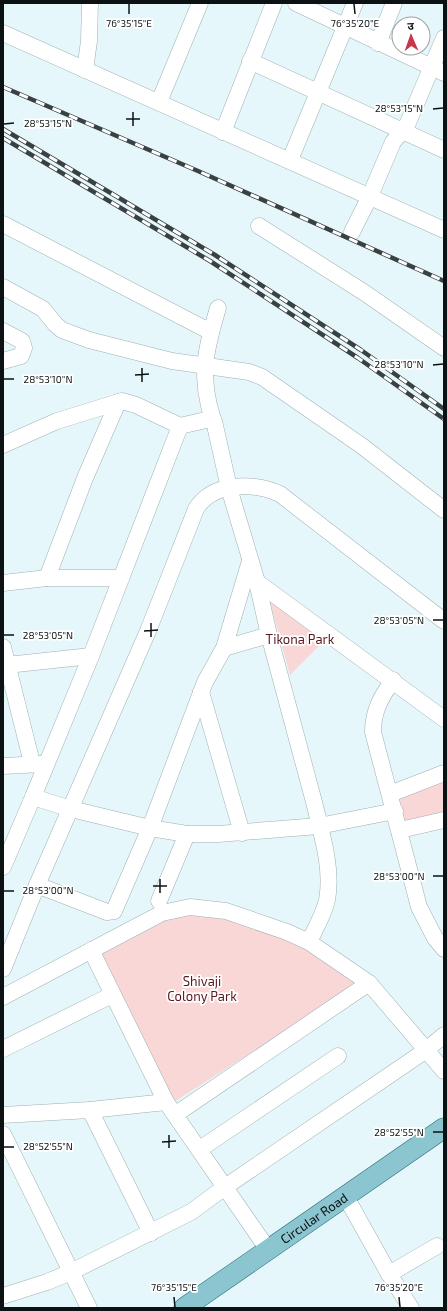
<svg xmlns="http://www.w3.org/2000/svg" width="447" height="1311" viewBox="0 0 447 1311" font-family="'Exo 2','Noto Sans Devanagari',sans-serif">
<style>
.green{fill:#fad7d7}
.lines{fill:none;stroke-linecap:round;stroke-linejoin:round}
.minor-casing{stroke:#9fb0b3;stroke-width:17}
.major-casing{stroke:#2b6e79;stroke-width:21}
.minor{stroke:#fff;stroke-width:16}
.major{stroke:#8ac5d0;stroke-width:20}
.rail-casing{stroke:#394143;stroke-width:4.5}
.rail{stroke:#fff;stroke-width:3;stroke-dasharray:9;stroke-linecap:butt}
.ticks{fill:none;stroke:#0c1213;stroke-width:1.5}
.labels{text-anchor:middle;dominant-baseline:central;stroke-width:3.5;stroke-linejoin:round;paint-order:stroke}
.park-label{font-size:13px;fill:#59171f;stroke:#fff}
.street-label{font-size:13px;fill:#0c1213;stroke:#fff}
.ticks-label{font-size:10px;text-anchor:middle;fill:#0c1213;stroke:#fff;stroke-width:3.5;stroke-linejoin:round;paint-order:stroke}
</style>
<rect width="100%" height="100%" fill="#e5f7fb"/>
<g class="green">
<polygon points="267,591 328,637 290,675"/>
<polygon points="444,775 444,817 401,827 393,795"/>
<polygon points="226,911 369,977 174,1102 91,950 162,913"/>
</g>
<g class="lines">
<g class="minor-casing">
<g id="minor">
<polyline points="296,3 444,73"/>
<polyline points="3,33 444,230"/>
<polyline points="378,43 394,3"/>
<polyline points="250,61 444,150"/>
<polyline points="85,70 89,41 90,3"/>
<polyline points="159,102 200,3"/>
<polyline points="223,132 274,3"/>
<polyline points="290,160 355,3"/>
<polyline points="3,224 211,332"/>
<polyline points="259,226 365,293 444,348"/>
<polyline points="352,232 370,196 393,142 407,125 444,38"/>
<polyline points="3,287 43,309 55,324 62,330 89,340 172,361 249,372 262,377 362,446 444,510"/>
<polyline points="3,331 22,341 24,348 21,356 3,361"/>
<path d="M 213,420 C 199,376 205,351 218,308"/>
<polyline points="3,445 57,421 122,401 136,405 180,426"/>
<polyline points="47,578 85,478 118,402"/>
<polyline points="257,582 444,719"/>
<polyline points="3,583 47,578 121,578"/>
<polyline points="3,647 32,763"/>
<polyline points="224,648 269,635"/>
<polyline points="7,665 91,656"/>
<path d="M 393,680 C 381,697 373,711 373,732 L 419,907 L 435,938 L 444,949"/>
<polyline points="201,692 242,833"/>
<polyline points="3,766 42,764"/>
<polyline points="390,794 444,773"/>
<polyline points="400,830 444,820"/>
<polyline points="3,867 33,797"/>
<polyline points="37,885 107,912 114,911 150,828 205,682 224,648 250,561"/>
<polyline points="159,901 187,834"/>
<path d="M 309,942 C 315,929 324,914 327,900 C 333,868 321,832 314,802 L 269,635 L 257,582 L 229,488 L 214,421 L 210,419 L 180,426 L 91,656 L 33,797 L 71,809 L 150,828 L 187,834 L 218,834 L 319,826 L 395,811"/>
<polyline points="91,950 166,1102 269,1251"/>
<path d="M 3,969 L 37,885 L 148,631 L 196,509 C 212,482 254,482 280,494 L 444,621"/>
<polyline points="3,997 162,913 190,907 226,911 287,932 309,942 369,983 444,1071"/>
<polyline points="3,1049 112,995"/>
<polyline points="90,1110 151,1233"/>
<polyline points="176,1114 369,983"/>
<polyline points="3,1115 90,1110 166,1102"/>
<polyline points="3,1134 89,1308"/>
<polyline points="200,1149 338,1056"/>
<polyline points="346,1197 389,1274 411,1308"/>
<polyline points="389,1274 437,1246"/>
<polyline points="3,1296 47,1282 71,1272 191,1212 225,1187 425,1051 444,1035"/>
</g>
</g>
<g class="major-casing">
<g id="major">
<path id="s1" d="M 184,1308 L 444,1128"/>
</g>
</g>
<use href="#minor" class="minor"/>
<use href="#major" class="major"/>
<g class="rail-casing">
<g id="rail">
<polyline points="3,87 198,171 444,281"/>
<polyline points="3,129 215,255 361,350 444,409"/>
<polyline points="3,138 210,261 358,358 444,419"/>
</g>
</g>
<use href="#rail" class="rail"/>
</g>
<path class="ticks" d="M 129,4 L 129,14M 354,4 L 355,14M 433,109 L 443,108M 133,112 L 133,126M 126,119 L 140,119M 4,124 L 14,123M 433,365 L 443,364M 142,368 L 142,382M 135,375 L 149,374M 4,379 L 14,379M 433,620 L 443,620M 151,623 L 151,637M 144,631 L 158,630M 4,635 L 14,635M 433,876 L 443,876M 160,879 L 160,893M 153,886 L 167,886M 4,891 L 14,891M 433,1132 L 443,1132M 169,1135 L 169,1148M 162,1142 L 176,1141M 4,1147 L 14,1147M 174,1297 L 175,1307M 399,1297 L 400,1307"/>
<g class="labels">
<g class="park-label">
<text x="300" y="639">Tikona Park</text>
<text x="202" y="981">Shivaji<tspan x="202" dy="15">Colony Park</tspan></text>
</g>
<g class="street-label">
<text stroke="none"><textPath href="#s1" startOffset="158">Circular Road</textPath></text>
</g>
</g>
<g class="ticks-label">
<text x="129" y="27">76°35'15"E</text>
<text x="355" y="27">76°35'20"E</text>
<text x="399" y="112">28°53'15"N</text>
<text x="48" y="127">28°53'15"N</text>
<text x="399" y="368">28°53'10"N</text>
<text x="48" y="383">28°53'10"N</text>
<text x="399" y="624">28°53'05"N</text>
<text x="48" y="639">28°53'05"N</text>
<text x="399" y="880">28°53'00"N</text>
<text x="48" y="894">28°53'00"N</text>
<text x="399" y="1136">28°52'55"N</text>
<text x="48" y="1150">28°52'55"N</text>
<text x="174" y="1291">76°35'15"E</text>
<text x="399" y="1291">76°35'20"E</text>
</g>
<rect width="447" height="1311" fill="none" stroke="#0c1213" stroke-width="8"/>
<g transform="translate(411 36) rotate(358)"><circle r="19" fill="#ffffff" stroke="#9ea0a1"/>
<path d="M0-3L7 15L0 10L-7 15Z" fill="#c7374c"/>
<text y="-6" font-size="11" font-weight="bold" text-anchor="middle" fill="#0c1213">उ</text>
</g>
</svg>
